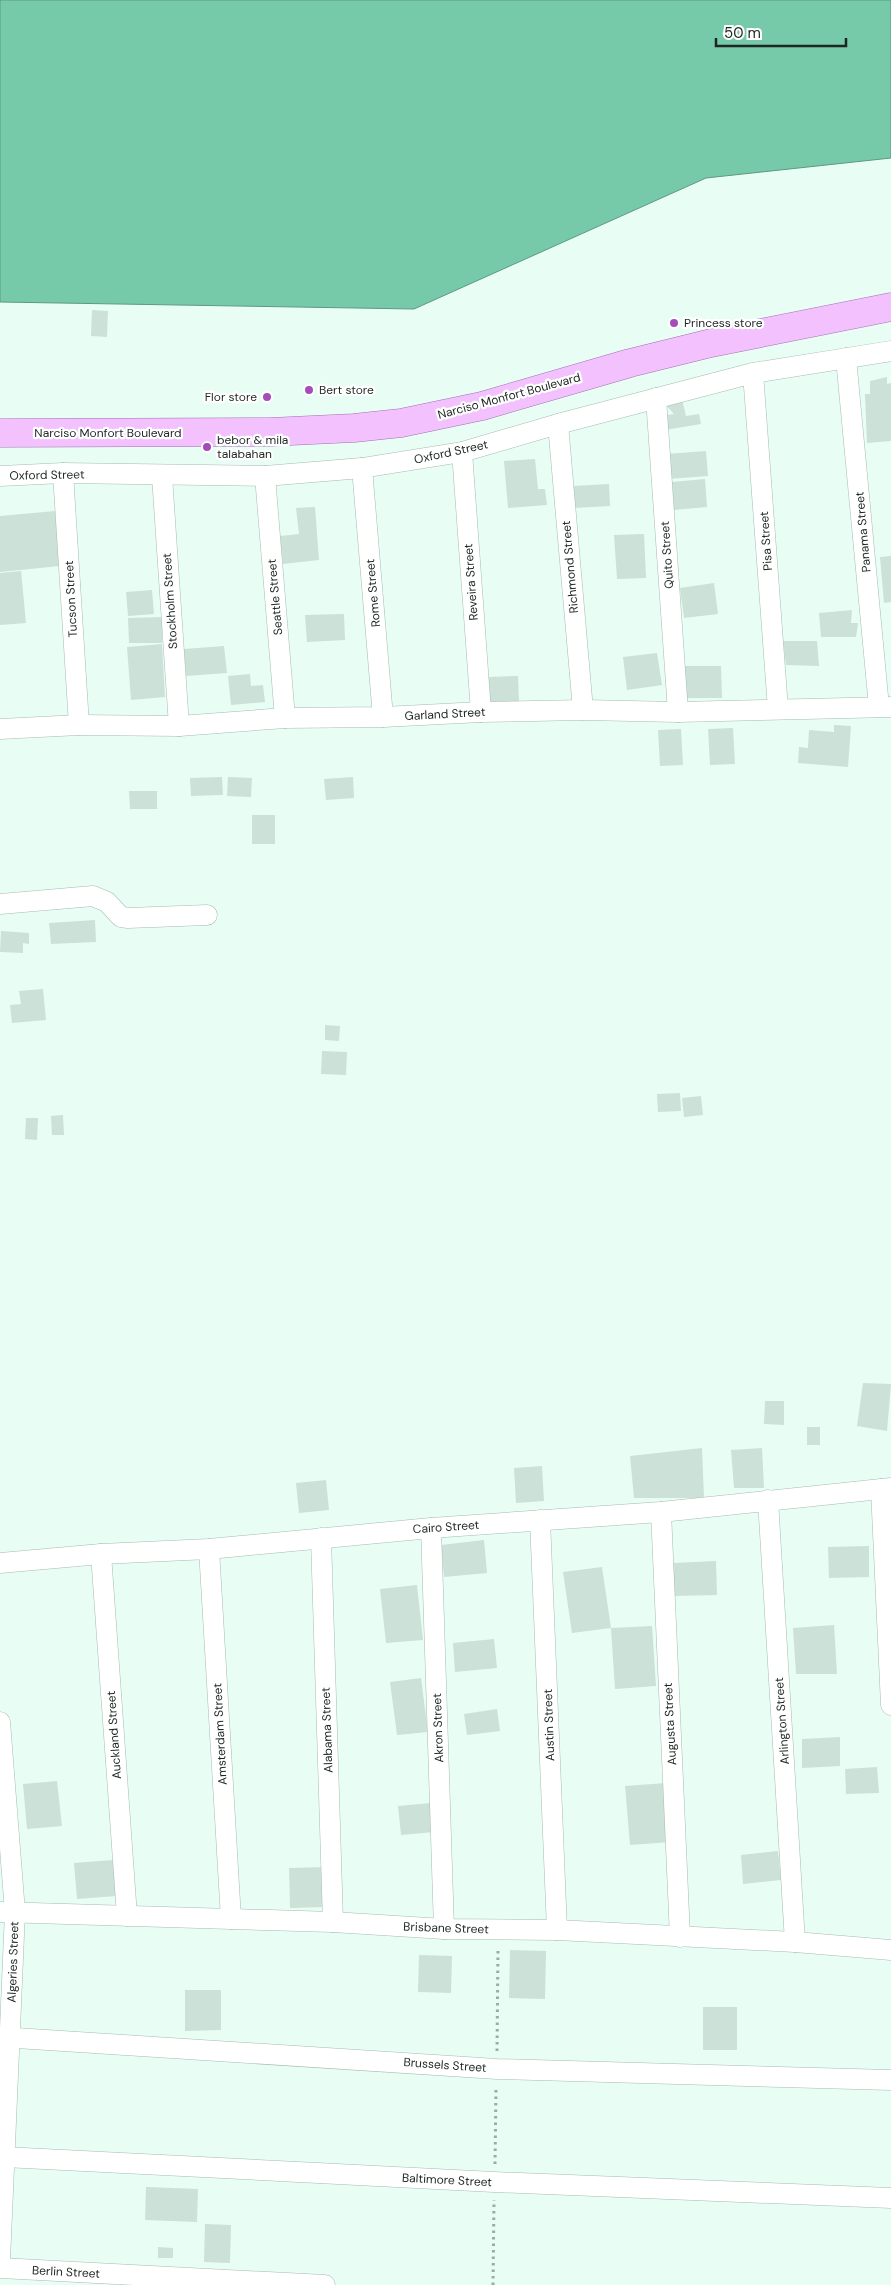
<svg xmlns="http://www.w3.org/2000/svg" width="891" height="2285" viewBox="0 0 891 2285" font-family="'DM Sans',sans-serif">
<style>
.water{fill:#77caa9;stroke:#5c9981}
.building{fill:#cce1d8}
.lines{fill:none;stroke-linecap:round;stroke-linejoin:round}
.minor-casing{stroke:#a6bbb2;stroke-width:21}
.primary-casing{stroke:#a370b1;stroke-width:29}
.path{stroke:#9aaba4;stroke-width:3;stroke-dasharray:2.5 4;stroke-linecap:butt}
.minor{stroke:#fff;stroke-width:20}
.primary{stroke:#f2c1fe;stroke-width:28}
.poi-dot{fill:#a44cb9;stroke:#fff;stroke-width:2}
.labels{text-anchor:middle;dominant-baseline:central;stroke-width:4.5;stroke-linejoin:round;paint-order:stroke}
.poi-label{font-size:12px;fill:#1e2623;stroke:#fff;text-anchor:start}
.street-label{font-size:12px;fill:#1e2623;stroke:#fff}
</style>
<rect width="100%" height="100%" fill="#e8fef4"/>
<polygon class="water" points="0,0 891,0 891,158 706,178 414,309 0,302"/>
<g class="building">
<polygon points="92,310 108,311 107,337 91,336"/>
<polygon points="887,377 887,384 891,383 891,441 867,443 865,394 870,394 870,381"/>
<polygon points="681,395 686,416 699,414 701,424 665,430 662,416 674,414 663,402"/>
<polygon points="706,451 708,476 668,479 666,454"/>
<polygon points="535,459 538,489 545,489 547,505 508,508 504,461"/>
<polygon points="705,479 707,507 674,510 672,482"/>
<polygon points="609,484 610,506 574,508 573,486"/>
<polygon points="315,507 319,560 283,564 280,536 299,534 296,508"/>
<polygon points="55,511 60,566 0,572 0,516"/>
<polygon points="644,534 646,578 617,579 614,535"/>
<polygon points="891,556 891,602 884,603 880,557"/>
<polygon points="21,571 26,623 0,625 0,573"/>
<polygon points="714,583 718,614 684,618 680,588"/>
<polygon points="152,590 154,614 128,616 126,592"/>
<polygon points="852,610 851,623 858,623 856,637 821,637 819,613"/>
<polygon points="344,614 345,640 307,642 305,615"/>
<polygon points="162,617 162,643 129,643 128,618"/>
<polygon points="783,641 817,641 819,666 786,665"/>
<polygon points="162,644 165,697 131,700 127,647"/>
<polygon points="224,646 227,673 186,676 184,649"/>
<polygon points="657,653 662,685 627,690 623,657"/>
<polygon points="685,666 721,666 722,698 685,698"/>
<polygon points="250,674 251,686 263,685 265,702 231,705 228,676"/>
<polygon points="518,676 519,703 490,704 489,677"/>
<polygon points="834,725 851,726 848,767 798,763 799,747 808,748 809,730 834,732"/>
<polygon points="733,728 735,764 710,765 708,729"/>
<polygon points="681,729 683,765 660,766 658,730"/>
<polygon points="222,777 223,795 191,796 190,778"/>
<polygon points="228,777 252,778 251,797 227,796"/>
<polygon points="353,777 354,798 326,800 324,779"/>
<polygon points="129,791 157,791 157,809 130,809"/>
<rect x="252" y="815" width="23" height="29"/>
<polygon points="95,920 96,942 51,944 49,923"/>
<polygon points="1,931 29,933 29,944 23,943 23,953 0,952"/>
<polygon points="43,989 46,1020 12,1023 10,1005 21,1004 19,991"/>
<polygon points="325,1025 340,1026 339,1041 325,1040"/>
<polygon points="322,1051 347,1052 346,1075 321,1074"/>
<polygon points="680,1093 681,1111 658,1112 657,1094"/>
<polygon points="701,1096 703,1115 684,1117 682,1098"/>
<polygon points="63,1115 64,1135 52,1135 51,1116"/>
<polygon points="26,1118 38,1118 37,1140 25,1139"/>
<polygon points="863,1383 891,1384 887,1431 857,1426"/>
<polygon points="765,1401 784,1401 784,1425 764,1424"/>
<rect x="807" y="1427" width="13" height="18"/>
<polygon points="702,1448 704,1498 634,1498 630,1456"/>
<polygon points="762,1448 764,1488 734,1488 731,1450"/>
<polygon points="542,1466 544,1501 516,1503 514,1468"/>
<polygon points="326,1480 329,1510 299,1513 296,1483"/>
<polygon points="484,1540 487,1573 444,1577 441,1545"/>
<polygon points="869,1546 869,1577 829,1578 828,1547"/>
<polygon points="716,1561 717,1595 674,1596 673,1563"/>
<polygon points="602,1567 611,1628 572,1633 563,1572"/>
<polygon points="417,1585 423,1640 386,1643 380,1589"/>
<polygon points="834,1625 837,1674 796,1674 793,1628"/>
<polygon points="652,1626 656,1686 615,1689 611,1628"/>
<polygon points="494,1639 497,1668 455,1672 453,1643"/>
<polygon points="421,1678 428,1732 397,1735 390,1682"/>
<polygon points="497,1709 500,1731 467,1735 464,1714"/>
<polygon points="840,1737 840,1766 802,1768 802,1739"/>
<polygon points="877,1767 879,1793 846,1794 845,1769"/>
<polygon points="57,1781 62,1826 27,1829 23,1784"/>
<polygon points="666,1783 671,1842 630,1845 625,1786"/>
<polygon points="431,1803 434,1832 401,1835 398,1806"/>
<polygon points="778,1851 781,1880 743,1884 741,1855"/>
<polygon points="113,1860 116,1896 77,1899 74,1863"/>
<polygon points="326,1867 327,1907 290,1908 289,1868"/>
<polygon points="510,1950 546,1951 545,1999 509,1998"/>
<polygon points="419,1955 452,1956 451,1993 418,1992"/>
<polygon points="185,1990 221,1990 221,2030 185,2031"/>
<rect x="703" y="2007" width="34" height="43"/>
<polygon points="146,2187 198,2189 197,2222 145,2220"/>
<polygon points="205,2224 231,2225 230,2263 204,2262"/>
<polygon points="158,2247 173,2248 173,2258 158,2258"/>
</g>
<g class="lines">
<g class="minor-casing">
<g id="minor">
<polyline points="846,358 879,707"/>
<polyline points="753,373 778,709"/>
<polyline points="656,398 678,712"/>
<polyline points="558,424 583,710"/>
<polyline points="462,452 481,712"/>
<polyline points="362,468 383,717"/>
<polyline points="63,473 79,725"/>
<polyline points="0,476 63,473 265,476 362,468 462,452 558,424 753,373 891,351"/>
<polyline points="162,476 179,726"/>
<polyline points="265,476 285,718"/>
<polyline points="0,729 79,725 179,726 285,718 383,717 481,712 583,710 678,712 891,707"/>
<polyline points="0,904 93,896 107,902 121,917 128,918 207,915"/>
<polyline points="881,1489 891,1705"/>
<polyline points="768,1500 795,1942"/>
<polyline points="661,1512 680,1937"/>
<polyline points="540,1520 557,1930"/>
<polyline points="431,1528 444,1929"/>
<polyline points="321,1538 333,1922"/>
<polyline points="209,1549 231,1919"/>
<polyline points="101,1554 127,1916"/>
<polyline points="0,1563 101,1554 209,1549 431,1528 661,1512 891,1488"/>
<polyline points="0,1722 15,1912 0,2261"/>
<polyline points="0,1912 333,1922 444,1929 557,1930 795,1942 891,1950"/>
<polyline points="0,2037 497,2069 891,2080"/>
<polyline points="4,2157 494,2182 891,2198"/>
<polyline points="0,2268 325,2285"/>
</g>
</g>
<g class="primary-casing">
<polyline id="primary" points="0,433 270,432 354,428 401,423 482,406 630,363 711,343 891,307"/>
</g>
<g class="path">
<polyline points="497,2051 498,1948"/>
<polyline points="495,2164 496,2088"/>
<polyline points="493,2285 494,2200"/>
</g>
<use href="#minor" class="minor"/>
<use href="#primary" class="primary"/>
</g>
<g class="poi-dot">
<circle cx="674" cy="323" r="5"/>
<circle cx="309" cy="390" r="5"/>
<circle cx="267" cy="397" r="5"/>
<circle cx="207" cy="447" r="5"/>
</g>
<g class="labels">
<g class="poi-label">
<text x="684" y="323">Princess store</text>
<text x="319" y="390">Bert store</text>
<text x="257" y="397" text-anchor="end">Flor store</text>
<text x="217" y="440">bebor &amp; mila<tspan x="217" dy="14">talabahan</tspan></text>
</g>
<g class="street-label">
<text transform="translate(509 396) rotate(-15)">Narciso Monfort Boulevard</text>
<text x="108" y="433">Narciso Monfort Boulevard</text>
<text transform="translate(451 452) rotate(-12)">Oxford Street</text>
<text transform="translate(47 475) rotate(-1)">Oxford Street</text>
<text transform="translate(863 532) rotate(-95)">Panama Street</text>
<text transform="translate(766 541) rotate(-94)">Pisa Street</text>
<text transform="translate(667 555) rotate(-94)">Quito Street</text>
<text transform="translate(570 567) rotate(-95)">Richmond Street</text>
<text transform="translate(471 582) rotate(-94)">Reveira Street</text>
<text transform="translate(373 593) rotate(-95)">Rome Street</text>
<text transform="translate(275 597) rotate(-95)">Seattle Street</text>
<text transform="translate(71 599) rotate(-93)">Tucson Street</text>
<text transform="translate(170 601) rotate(-94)">Stockholm Street</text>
<text transform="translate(445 714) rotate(-3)">Garland Street</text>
<text transform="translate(446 1527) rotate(-4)">Cairo Street</text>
<text transform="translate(782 1721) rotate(-94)">Arlington Street</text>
<text transform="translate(670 1724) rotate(-93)">Augusta Street</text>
<text transform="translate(549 1725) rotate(-92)">Austin Street</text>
<text transform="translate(438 1728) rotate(-92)">Akron Street</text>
<text transform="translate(327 1730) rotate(-92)">Alabama Street</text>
<text transform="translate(220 1734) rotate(-93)">Amsterdam Street</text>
<text transform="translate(114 1735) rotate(-94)">Auckland Street</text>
<text transform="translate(446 1928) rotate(2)">Brisbane Street</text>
<text transform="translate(13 1962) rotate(-88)">Algeries Street</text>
<text transform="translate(445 2065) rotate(4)">Brussels Street</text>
<text transform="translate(447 2180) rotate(3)">Baltimore Street</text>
<text transform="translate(66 2272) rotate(3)">Berlin Street</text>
</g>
</g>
<path d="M716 38v8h130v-8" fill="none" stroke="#1e2623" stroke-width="2.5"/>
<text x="724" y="38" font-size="15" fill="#1e2623" stroke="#ffffff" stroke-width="4" paint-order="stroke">50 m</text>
</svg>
